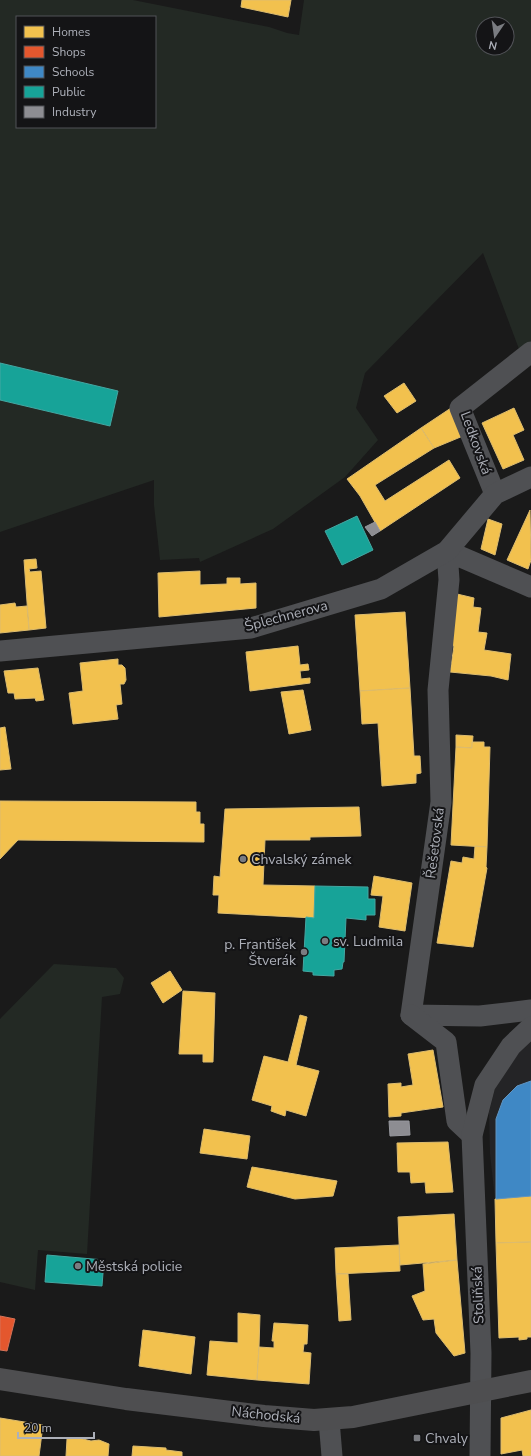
<svg xmlns="http://www.w3.org/2000/svg" width="531" height="1456" viewBox="0 0 531 1456" font-family="'Nunito Sans',sans-serif">
<style>
.built{fill:#242426}
.green{fill:#232924;fill-rule:evenodd}
.homes{fill:#f2c14e;stroke:#ddbc6e}
.shops{fill:#e4572e;stroke:#d47258}
.schools{fill:#3f88c5;stroke:#6094c1}
.public{fill:#17a398;stroke:#44a7a2}
.industry{fill:#8d8d92;stroke:#97989e}
.lines{fill:none;stroke-linecap:round;stroke-linejoin:round}
.minor{stroke:#4f5053;stroke-width:21}
.secondary{stroke:#4e4e50;stroke-width:22}
.poi-dot{fill:#7a7c81;stroke:#141416;stroke-width:1.5}
.labels{text-anchor:middle;dominant-baseline:central;stroke-width:4;stroke-linejoin:round;paint-order:stroke}
.street-label{font-size:14px;fill:#adb0b9;stroke:#141416}
.poi-label{font-size:14px;fill:#adb0b9;stroke:#141416;text-anchor:start}
</style>
<rect width="100%" height="100%" fill="#1a1a1a"/>
<polygon class="built" points="531,1035 531,1196 495,1199 490,1154 489,1112 496,1085"/>
<g class="green">
<path d="M 0,0 L 133,0 L 269,27 L 287,33 L 299,35 L 304,0 L 531,0 L 531,343 L 519,349 L 483,253 L 365,373 L 356,408 L 378,440 L 345,477 L 273,529 L 200,562 L 199,558 L 160,560 L 154,505 L 154,480 L 0,532 L 0,400 L 110,426 L 118,392 L 0,363 ZM 17,17 L 155,17 L 155,127 L 17,127 ZM 483,24 L 507,24 L 507,48 L 483,48 Z"/>
<polygon points="54,964 116,968 124,978 120,994 102,997 87,1254 38,1250 35,1290 0,1282 0,1019"/>
</g>
<g class="homes">
<polygon points="242,0 291,0 288,17 241,7"/>
<polygon points="404,383 416,401 397,413 384,396"/>
<polygon points="451,408 463,436 434,448 421,428"/>
<polygon points="514,408 524,430 513,435 524,460 503,469 482,423"/>
<polygon points="421,428 434,448 375,485 385,501 449,460 460,478 380,531 360,496 347,479"/>
<polygon points="530,510 531,560 528,569 507,560"/>
<polygon points="488,519 502,524 495,555 481,549"/>
<polygon points="36,559 37,568 29,569 30,572 41,571 46,628 29,630 24,560"/>
<polygon points="200,571 200,585 227,584 227,578 240,578 240,584 256,583 256,608 159,617 158,573"/>
<polygon points="457,594 474,598 473,607 481,608 478,632 487,633 484,650 511,654 508,680 491,676 450,672 454,646 449,645"/>
<polygon points="15,603 16,607 27,606 29,630 0,633 0,605"/>
<polygon points="405,612 410,688 360,691 355,615"/>
<polygon points="298,646 300,665 308,664 309,670 300,671 301,679 310,678 310,683 250,691 246,652"/>
<polygon points="118,659 118,665 122,665 125,668 126,680 124,684 120,684 122,704 116,705 118,719 73,724 69,693 83,691 80,663"/>
<polygon points="38,668 44,700 36,701 35,698 15,699 14,693 8,693 4,671"/>
<polygon points="410,688 414,756 420,756 421,773 416,774 416,783 382,786 378,723 362,724 360,691"/>
<polygon points="303,690 311,730 289,734 281,692"/>
<polygon points="5,727 11,769 0,770 0,728"/>
<polygon points="456,735 473,736 472,748 456,747"/>
<polygon points="472,742 484,742 484,747 490,747 487,847 451,845 456,747 472,748"/>
<polygon points="0,801 196,802 196,812 200,812 200,824 204,824 204,842 18,840 0,859"/>
<polygon points="359,807 361,836 310,837 310,840 265,840 263,885 315,886 314,918 218,913 219,895 213,895 214,876 220,877 225,809"/>
<polygon points="475,846 487,847 486,867 487,868 473,947 437,943 451,861 462,863 463,857 474,859"/>
<polygon points="374,876 412,883 405,931 379,927 383,896 371,895"/>
<polygon points="170,971 182,990 163,1003 151,983"/>
<polygon points="183,991 215,993 213,1062 203,1062 203,1054 179,1054"/>
<polygon points="300,1015 307,1017 296,1065 319,1071 306,1116 286,1110 285,1116 271,1111 272,1106 252,1100 264,1056 288,1062"/>
<polygon points="433,1050 443,1107 401,1113 401,1116 389,1117 388,1084 401,1083 401,1087 413,1085 408,1054"/>
<polygon points="204,1129 250,1136 247,1159 200,1153"/>
<polygon points="448,1142 453,1192 426,1193 425,1182 411,1183 410,1172 398,1172 397,1143"/>
<polygon points="252,1167 337,1181 333,1196 295,1199 247,1187"/>
<polygon points="531,1196 531,1242 496,1243 495,1199"/>
<polygon points="454,1214 457,1260 400,1265 398,1217"/>
<polygon points="531,1242 531,1337 527,1337 527,1339 519,1340 519,1337 499,1338 496,1243"/>
<polygon points="399,1245 400,1271 336,1274 335,1248"/>
<polygon points="457,1260 465,1353 454,1356 436,1333 434,1319 423,1320 412,1296 425,1291 423,1264"/>
<polygon points="336,1274 348,1274 351,1320 339,1321"/>
<polygon points="238,1313 260,1315 259,1347 257,1380 207,1375 210,1341 238,1343"/>
<polygon points="274,1323 308,1325 307,1344 304,1344 303,1352 311,1353 309,1384 257,1380 259,1347 274,1348 274,1341 272,1341"/>
<polygon points="143,1330 195,1337 191,1374 139,1366"/>
<polygon points="531,1410 531,1456 523,1456 522,1450 501,1454 501,1418"/>
<polygon points="0,1418 43,1425 39,1456 0,1456"/>
<polygon points="79,1438 91,1441 99,1440 109,1444 108,1456 66,1456 67,1439"/>
<polygon points="133,1446 166,1448 166,1450 182,1452 182,1456 132,1456"/>
</g>
<polygon class="shops" points="0,1316 15,1319 7,1351 0,1350"/>
<polygon class="schools" points="531,1081 531,1196 496,1199 496,1119 503,1100 517,1086"/>
<g class="public">
<polygon points="0,363 118,391 110,426 0,400"/>
<polygon points="357,516 373,550 342,565 325,531"/>
<polygon points="315,886 368,887 368,899 375,899 375,915 366,915 366,920 346,918 344,962 343,962 342,969 334,970 334,976 313,975 313,972 303,971 306,917 314,918"/>
<polygon points="47,1255 104,1260 102,1286 45,1282"/>
</g>
<g class="industry">
<polygon points="375,522 380,531 372,536 365,527"/>
<polygon points="389,1121 409,1121 410,1135 390,1136"/>
</g>
<g class="lines">
<g class="minor">
<polyline points="495,494 460,408 531,352"/>
<polyline points="531,587 447,551 449,580 438,690 441,802 411,1015 480,1016 531,1010"/>
<polyline points="0,651 251,628 381,589 447,551 495,494 531,477"/>
<polyline points="411,1015 446,1042 457,1121 472,1135"/>
<polyline points="329,1420 332,1456"/>
<polyline points="480,1456 481,1353 472,1135 485,1085 511,1046 531,1027"/>
</g>
<polyline class="secondary" points="0,1379 126,1399 264,1416 314,1420 353,1417 531,1381"/>
</g>
<g class="poi-dot">
<circle cx="243" cy="859" r="4"/>
<circle cx="325" cy="941" r="4"/>
<circle cx="304" cy="952" r="4"/>
<circle cx="78" cy="1266" r="4"/>
<rect x="413" y="1434" width="8" height="8" rx="2"/>
</g>
<g class="labels">
<g class="street-label">
<text transform="translate(476 443) rotate(70)">Ledkovská</text>
<text transform="translate(286 616) rotate(-15)">Šplechnerova</text>
<text transform="translate(435 843) rotate(-83)">Řešetovská</text>
<text transform="translate(478 1295) rotate(-92)">Stoliňská</text>
<text transform="translate(266 1415) rotate(6)">Náchodská</text>
</g>
<g class="poi-label">
<text x="251" y="859">Chvalský zámek</text>
<text x="333" y="941">sv. Ludmila</text>
<text x="296" y="944" text-anchor="end">p. František<tspan x="296" dy="16">Štverák</tspan></text>
<text x="86" y="1266">Městská policie</text>
<text x="425" y="1438">Chvaly</text>
</g>
</g>
<rect x="16" y="16" width="140" height="112" fill="#141416" stroke="#515257"/>
<rect x="24" y="26" width="20" height="12" fill="#f2c14e" stroke="#515257"/>
<text x="52" y="36" font-size="12" fill="#adb0b9">Homes</text>
<rect x="24" y="46" width="20" height="12" fill="#e4572e" stroke="#515257"/>
<text x="52" y="56" font-size="12" fill="#adb0b9">Shops</text>
<rect x="24" y="66" width="20" height="12" fill="#3f88c5" stroke="#515257"/>
<text x="52" y="76" font-size="12" fill="#adb0b9">Schools</text>
<rect x="24" y="86" width="20" height="12" fill="#17a398" stroke="#515257"/>
<text x="52" y="96" font-size="12" fill="#adb0b9">Public</text>
<rect x="24" y="106" width="20" height="12" fill="#8d8d92" stroke="#515257"/>
<text x="52" y="116" font-size="12" fill="#adb0b9">Industry</text>
<g transform="translate(495 36) rotate(193)"><circle r="19" fill="#141416" stroke="#515257"/>
<path d="M0-3L7 15L0 10L-7 15Z" fill="#7a7c81"/>
<text y="-6" font-size="11" font-weight="bold" text-anchor="middle" fill="#adb0b9">N</text>
</g>
<path d="M18 1432v6h76v-6" fill="none" stroke="#adb0b9" stroke-width="2"/>
<text x="24" y="1432" font-size="12" fill="#adb0b9" stroke="#141416" stroke-width="3" paint-order="stroke">20 m</text>
</svg>
